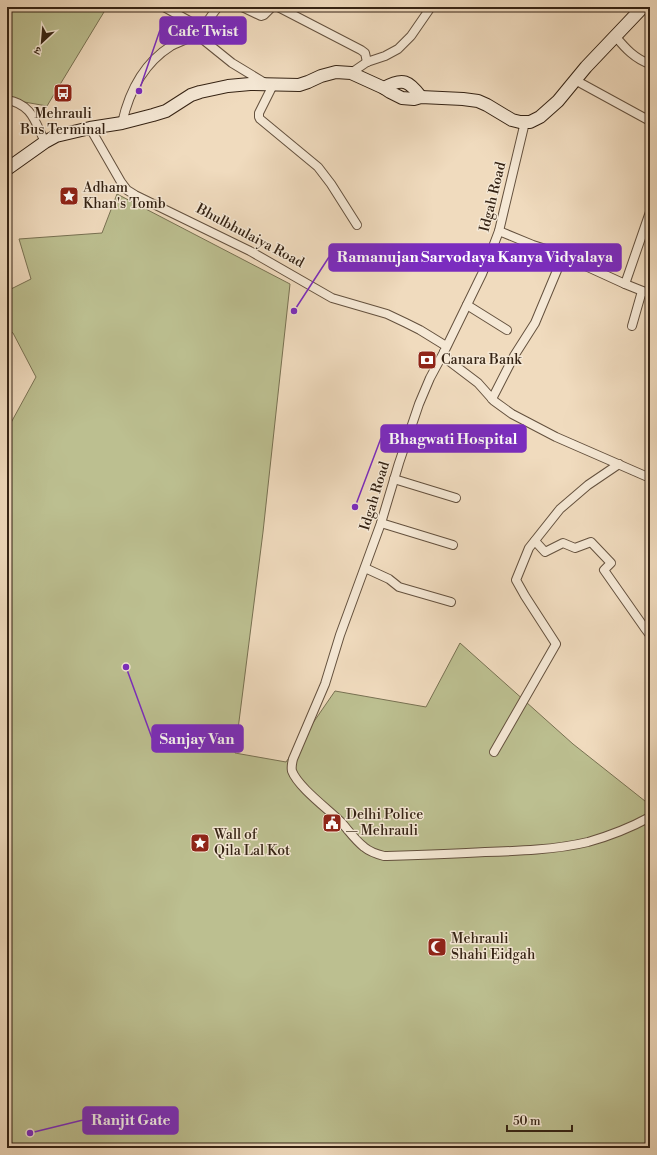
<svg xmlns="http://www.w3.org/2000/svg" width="657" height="1155" viewBox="0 0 657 1155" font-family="'Libre Bodoni','Noto Serif Devanagari',serif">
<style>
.green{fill:#bcbf90;stroke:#787152}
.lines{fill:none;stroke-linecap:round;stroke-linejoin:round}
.street-casing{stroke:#64513e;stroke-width:10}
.secondary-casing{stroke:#352314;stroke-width:14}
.street{stroke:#f5e8d5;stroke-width:8}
.secondary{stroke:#f5e8d5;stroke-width:12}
.labels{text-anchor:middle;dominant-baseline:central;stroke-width:3;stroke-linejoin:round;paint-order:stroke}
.poi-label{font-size:14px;fill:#352314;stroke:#f5e8d5;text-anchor:start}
.street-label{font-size:14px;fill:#352314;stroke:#f5e8d5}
.leader{fill:none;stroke:#7b2cbf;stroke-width:1.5}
.callout-dot{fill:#7b2cbf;stroke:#f5e8d5;stroke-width:1.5}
.callout{fill:#7b2cbf;stroke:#7b2cbf;stroke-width:1.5}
.callout-label{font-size:15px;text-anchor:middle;font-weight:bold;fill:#fff}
</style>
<rect width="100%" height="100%" fill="#f0dbbe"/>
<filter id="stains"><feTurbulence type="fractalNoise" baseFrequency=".005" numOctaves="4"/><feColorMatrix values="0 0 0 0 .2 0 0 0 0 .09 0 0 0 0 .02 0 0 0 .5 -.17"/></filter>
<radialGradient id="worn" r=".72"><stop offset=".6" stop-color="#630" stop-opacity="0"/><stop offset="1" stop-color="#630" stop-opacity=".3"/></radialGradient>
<g class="green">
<polygon points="7,7 107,7 47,106 7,99"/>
<polygon points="117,194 290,284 263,532 235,753 286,762 335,691 426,707 460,643 573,744 650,805 650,1148 7,1148 7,430 36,377 13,333 7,329 7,291 31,279 19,239 102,233"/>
</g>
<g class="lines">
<g class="street-casing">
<g id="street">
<polyline points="164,7 202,28"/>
<polyline points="242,7 261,16 264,15 272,7"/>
<polyline points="278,7 361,50 365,53 367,62"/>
<polyline points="196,34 232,63 265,83"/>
<path d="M 616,37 C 625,48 635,59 650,64"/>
<polyline points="351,73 367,62 385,56 398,49 411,36 431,7"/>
<polyline points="575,80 650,121"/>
<polyline points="273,85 259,113 259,117 260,119 318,167 331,184 357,225"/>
<path d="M 7,100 C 32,104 35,122 45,142"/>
<path d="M 525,122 L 499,231 L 491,252 L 482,274 L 444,352 L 430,378 L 419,404 L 399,463 L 381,523 L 340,635 L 325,684 L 293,759 C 292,763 291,767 292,771 C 298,787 328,809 341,822 C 349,831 355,840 364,847 C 370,852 376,854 384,856 C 417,855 451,854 485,852 C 519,851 554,850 588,842 C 609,836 630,828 650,817"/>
<path d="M 122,123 C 129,92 144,63 171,46 C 179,42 189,39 196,34 C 205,27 211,15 218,7"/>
<polyline points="90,128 121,182 127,190 135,195 250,251 332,298 387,314 406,323 420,330 446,346"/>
<polyline points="499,231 533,245 555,252 625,284 650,294"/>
<polyline points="625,284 650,212"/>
<polyline points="467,305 507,330"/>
<polyline points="632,326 642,291"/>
<polyline points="444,352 446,357 449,361 478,383 494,401 512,414 556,437 650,478"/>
<polyline points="492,399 514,356 535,323 563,256"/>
<polyline points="394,479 456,498"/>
<polyline points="381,523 453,545"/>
<polyline points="535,541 545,552 563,543 575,548 591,542 611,563 604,570 644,627 650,635"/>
<polyline points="365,568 389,579 399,587 451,602"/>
<polyline points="494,752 556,644 525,596 516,580 529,548 560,509 588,485 619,464"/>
</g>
</g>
<g class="secondary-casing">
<g id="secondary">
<path d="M 384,88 C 403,77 409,81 421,97"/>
<polyline points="7,169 45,142 56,136 90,128 122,123 153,115 166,111 191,95 200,92 228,86 250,84 299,85 308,82 321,76 336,72 351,73 384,88 390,92 402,98 414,99 421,97 463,99 478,101 487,105 512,120 520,122 530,122 540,117 558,101 586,67 643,7"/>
</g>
</g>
<use href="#street" class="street"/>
<use href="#secondary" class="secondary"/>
</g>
<defs>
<g id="bus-square" transform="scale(1)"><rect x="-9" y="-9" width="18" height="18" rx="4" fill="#8f2418" stroke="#f5e8d5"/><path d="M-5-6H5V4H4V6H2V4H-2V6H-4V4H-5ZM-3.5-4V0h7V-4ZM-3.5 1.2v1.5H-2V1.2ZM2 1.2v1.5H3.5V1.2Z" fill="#fff"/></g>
<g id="sight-square" transform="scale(1)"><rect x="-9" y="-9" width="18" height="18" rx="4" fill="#8f2418" stroke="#f5e8d5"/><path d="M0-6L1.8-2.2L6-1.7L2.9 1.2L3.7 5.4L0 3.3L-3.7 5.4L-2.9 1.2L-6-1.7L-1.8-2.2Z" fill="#fff"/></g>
<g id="bank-square" transform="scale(1)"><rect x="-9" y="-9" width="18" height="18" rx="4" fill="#8f2418" stroke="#f5e8d5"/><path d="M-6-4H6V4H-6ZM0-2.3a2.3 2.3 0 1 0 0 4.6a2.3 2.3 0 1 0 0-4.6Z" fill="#fff"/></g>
<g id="civic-square" transform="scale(1)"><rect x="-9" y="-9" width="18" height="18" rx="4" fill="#8f2418" stroke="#f5e8d5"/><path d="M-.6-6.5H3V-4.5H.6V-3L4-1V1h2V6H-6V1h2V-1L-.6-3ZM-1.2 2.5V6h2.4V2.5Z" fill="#fff"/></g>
<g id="mosque-square" transform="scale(1)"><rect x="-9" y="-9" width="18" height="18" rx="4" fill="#8f2418" stroke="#f5e8d5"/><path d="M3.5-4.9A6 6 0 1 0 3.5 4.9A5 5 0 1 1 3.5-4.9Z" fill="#fff"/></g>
</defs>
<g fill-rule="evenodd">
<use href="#bus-square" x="63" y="93"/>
<use href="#sight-square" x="69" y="196"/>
<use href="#bank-square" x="427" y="360"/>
<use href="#civic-square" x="332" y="823"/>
<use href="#sight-square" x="200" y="843"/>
<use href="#mosque-square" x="437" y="947"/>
</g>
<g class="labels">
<g class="poi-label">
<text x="63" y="114" text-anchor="middle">Mehrauli<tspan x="63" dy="16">Bus Terminal</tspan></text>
<text x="83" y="188">Adham<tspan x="83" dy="16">Khan's Tomb</tspan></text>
<text x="441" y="360">Canara Bank</text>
<text x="346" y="815">Delhi Police<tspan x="346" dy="16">— Mehrauli</tspan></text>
<text x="214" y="835">Wall of<tspan x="214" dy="16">Qila Lal Kot</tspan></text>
<text x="451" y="939">Mehrauli<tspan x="451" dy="16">Shahi Eidgah</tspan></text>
</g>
<g class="street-label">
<text transform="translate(493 197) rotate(-76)">Idgah Road</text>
<text transform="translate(250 236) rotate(28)">Bhulbhulaiya Road</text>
<text transform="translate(375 496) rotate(-73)">Idgah Road</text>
</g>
</g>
<path class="leader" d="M139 91L160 30M294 311L329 257M355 507L381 438M126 667L152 738M30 1133L83 1120"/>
<g class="callout-dot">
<circle cx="139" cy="91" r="4"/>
<circle cx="294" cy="311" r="4"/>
<circle cx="355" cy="507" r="4"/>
<circle cx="126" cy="667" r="4"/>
<circle cx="30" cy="1133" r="4"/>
</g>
<g class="callout">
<rect x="160" y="17" width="86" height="27" rx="4"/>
<rect x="329" y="244" width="292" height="27" rx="4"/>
<rect x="381" y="425" width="145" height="27" rx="4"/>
<rect x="152" y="725" width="91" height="27" rx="4"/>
<rect x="83" y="1107" width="95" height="27" rx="4"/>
</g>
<g class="callout-label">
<text x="203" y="36">Cafe Twist</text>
<text x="475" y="262">Ramanujan Sarvodaya Kanya Vidyalaya</text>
<text x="453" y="444">Bhagwati Hospital</text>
<text x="197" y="744">Sanjay Van</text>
<text x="131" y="1125">Ranjit Gate</text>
</g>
<rect width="657" height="1155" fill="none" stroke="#f0dbbe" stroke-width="24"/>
<rect x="8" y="8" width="641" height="1139" fill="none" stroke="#352314" stroke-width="2"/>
<rect x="12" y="12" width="633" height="1131" fill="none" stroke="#352314"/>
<g transform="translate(42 42) rotate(206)" stroke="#f5e8d5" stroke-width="3" paint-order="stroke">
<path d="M0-3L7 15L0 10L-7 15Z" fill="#352314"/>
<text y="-6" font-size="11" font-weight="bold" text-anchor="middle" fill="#352314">उ</text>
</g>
<path d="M507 1125v6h65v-6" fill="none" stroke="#352314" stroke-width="2"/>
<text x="513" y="1125" font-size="12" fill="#352314" stroke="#f5e8d5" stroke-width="3" paint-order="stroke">50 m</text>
<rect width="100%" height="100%" filter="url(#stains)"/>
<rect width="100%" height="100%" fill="url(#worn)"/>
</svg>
